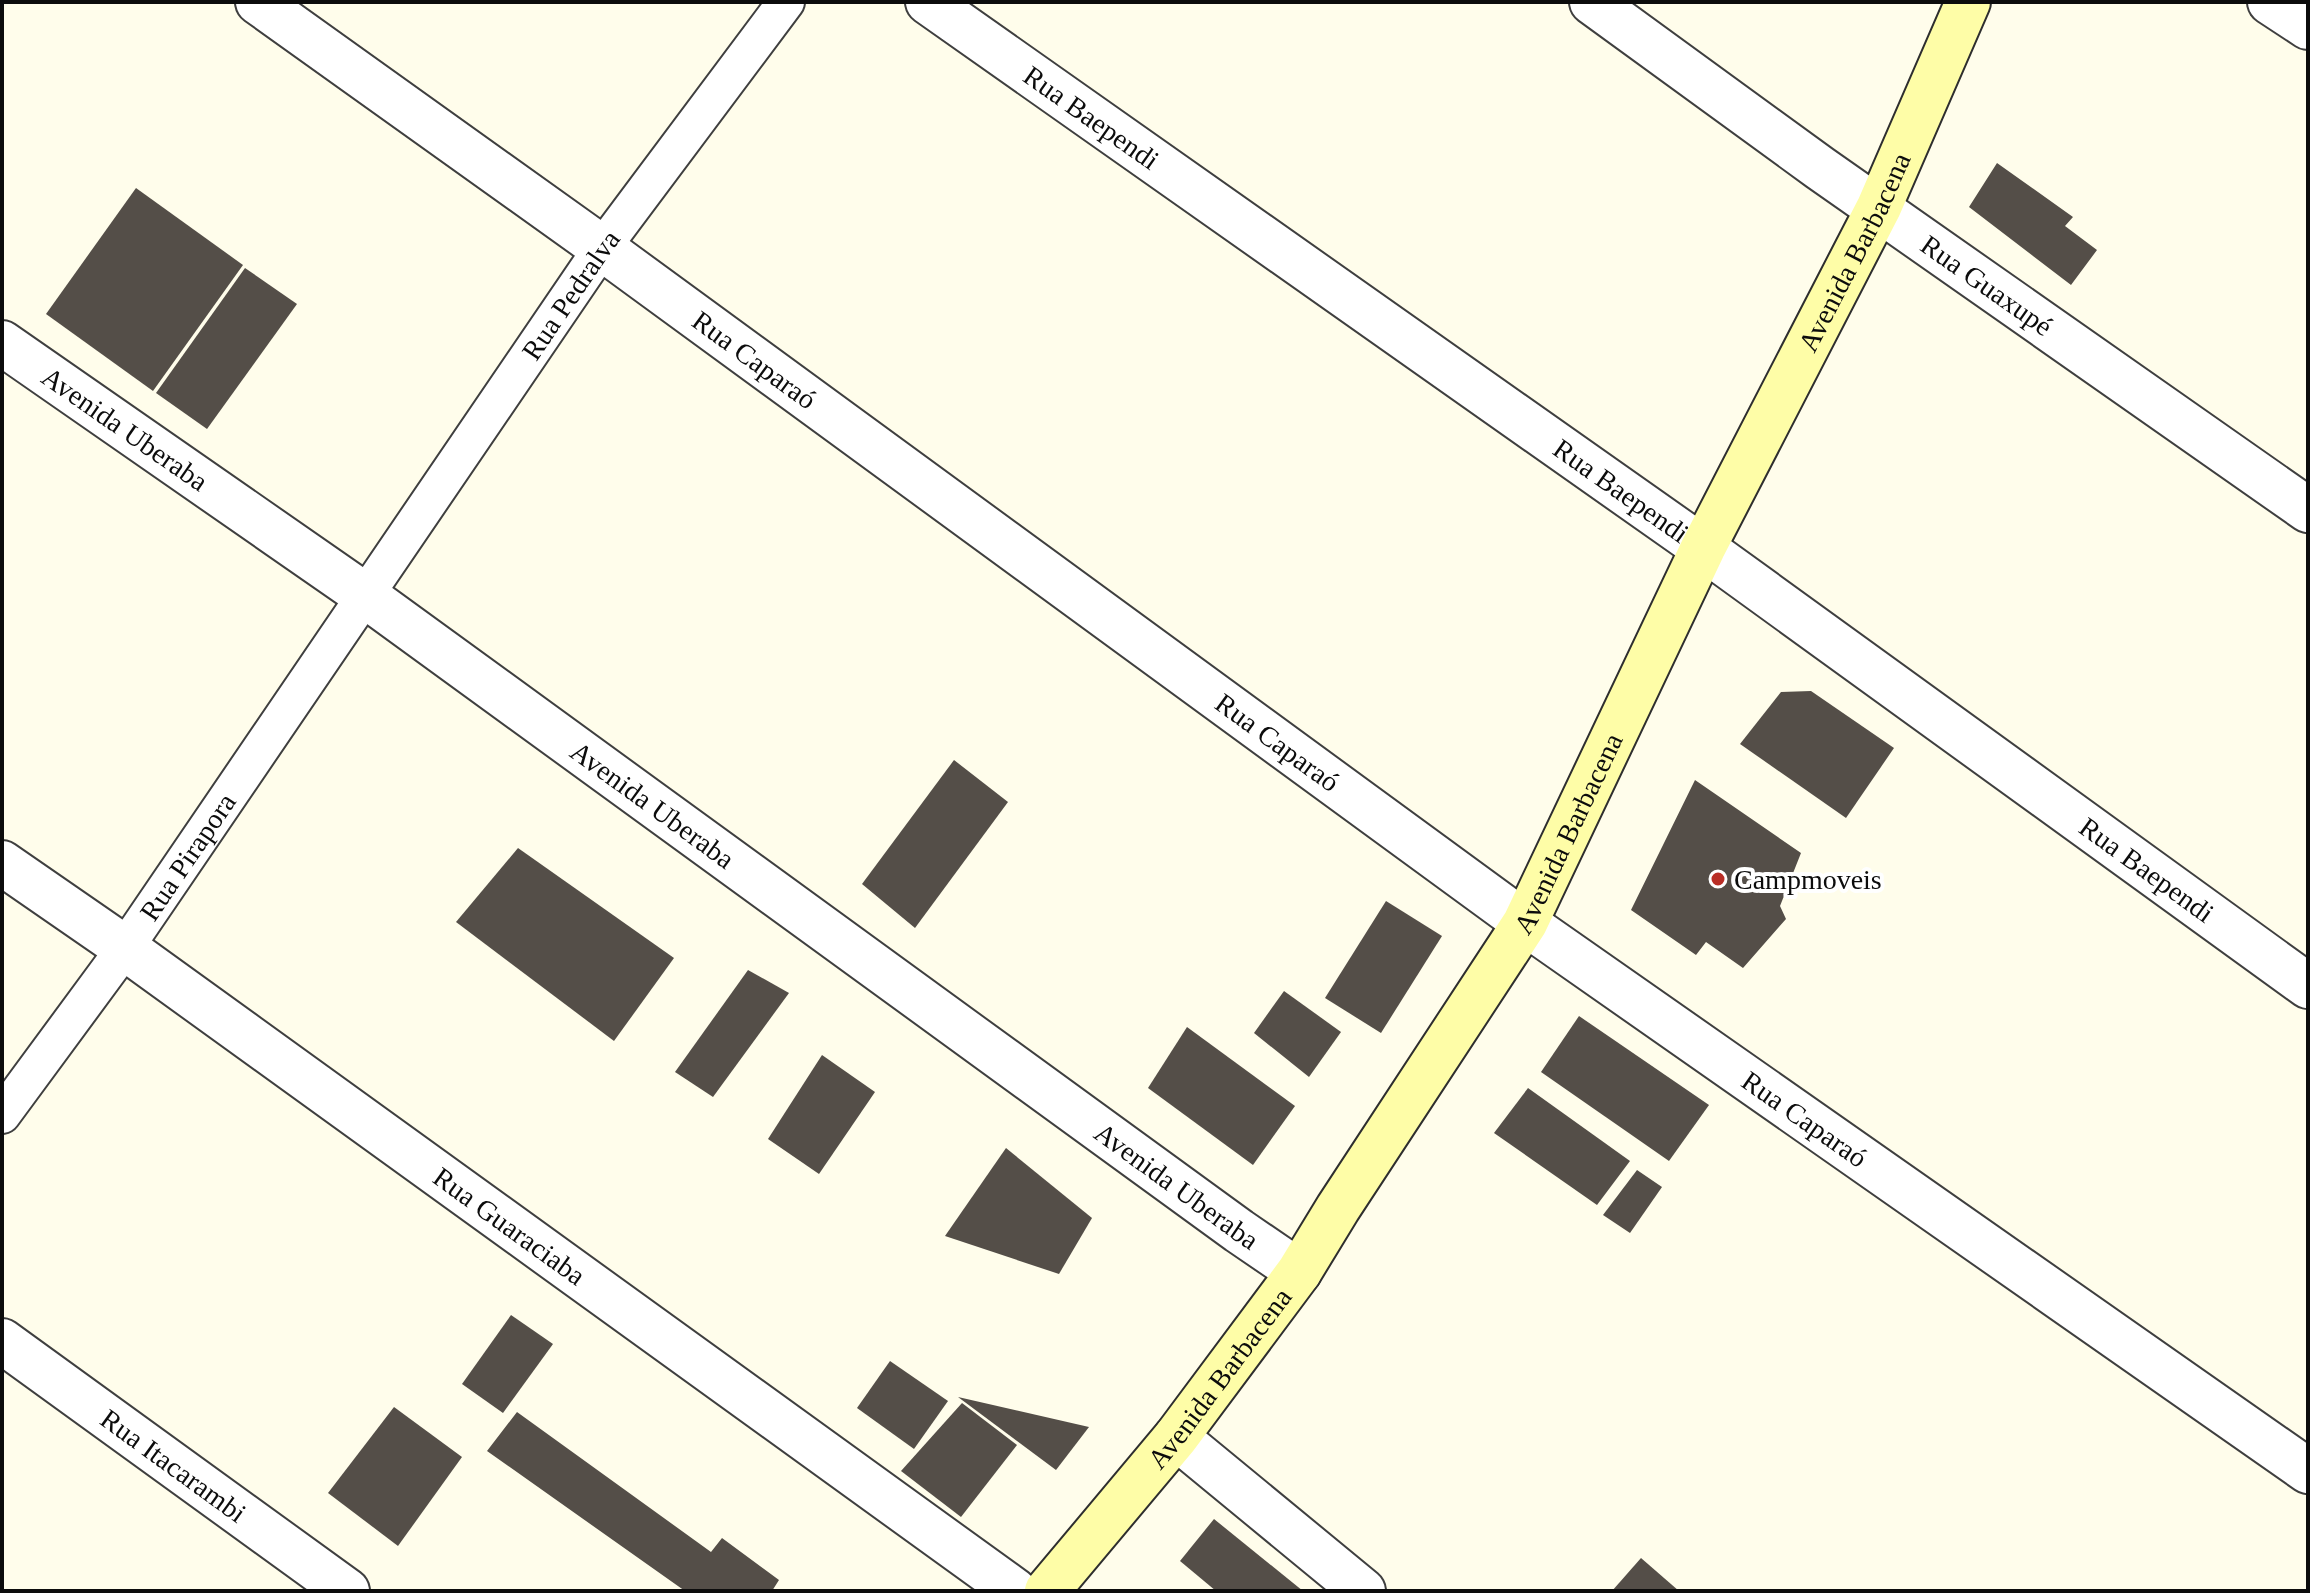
<svg xmlns="http://www.w3.org/2000/svg" width="2310" height="1593" viewBox="0 0 2310 1593" font-family="'Times New Roman',serif">
<style>
.building{fill:#544e48}
.lines{fill:none;stroke-linecap:round;stroke-linejoin:round}
.pedestrian-casing{stroke:#3f3f3f;stroke-width:40}
.minor-casing{stroke:#3f3f3f;stroke-width:48}
.tertiary-casing{stroke:#3f3f3f;stroke-width:48}
.secondary-casing{stroke:#2e2e2e;stroke-width:48}
.pedestrian{stroke:#fff;stroke-width:36}
.minor{stroke:#fff;stroke-width:44}
.tertiary{stroke:#fff;stroke-width:44}
.secondary{stroke:#fefda7;stroke-width:44}
.poi-dot{fill:#b92e26;stroke:#fff;stroke-width:3}
.labels{text-anchor:middle;dominant-baseline:central;stroke-width:8;stroke-linejoin:round;paint-order:stroke}
.street-label{font-size:28px;fill:#0c0c0c;stroke:#fff}
.poi-label{font-size:28px;fill:#0c0c0c;stroke:#fff;text-anchor:start}
</style>
<rect width="100%" height="100%" fill="#fffdeb"/>
<g class="building">
<polygon points="1997,163 2073,217 2065,226 2097,250 2071,285 1969,207"/>
<polygon points="136,188 243,265 153,391 46,314"/>
<polygon points="245,268 297,304 207,429 156,393"/>
<polygon points="1811,691 1894,748 1846,818 1740,744 1781,692"/>
<polygon points="954,760 1008,802 915,928 862,884"/>
<polygon points="1695,780 1801,853 1780,906 1786,919 1743,968 1706,942 1696,955 1631,910"/>
<polygon points="518,848 674,958 614,1041 456,922"/>
<polygon points="1386,901 1442,936 1381,1033 1325,998"/>
<polygon points="748,970 789,993 713,1097 675,1072"/>
<polygon points="1284,991 1341,1032 1309,1077 1254,1033"/>
<polygon points="1579,1016 1709,1105 1669,1161 1541,1072"/>
<polygon points="1187,1027 1295,1106 1253,1165 1148,1088"/>
<polygon points="822,1055 875,1092 819,1174 768,1139"/>
<polygon points="1528,1088 1630,1161 1597,1205 1494,1133"/>
<polygon points="1006,1148 1092,1218 1059,1274 945,1236"/>
<polygon points="1637,1170 1662,1187 1630,1233 1603,1215"/>
<polygon points="511,1315 553,1344 503,1413 462,1384"/>
<polygon points="890,1361 948,1401 914,1449 857,1408"/>
<polygon points="958,1397 1089,1427 1056,1470"/>
<polygon points="962,1403 1017,1445 961,1517 901,1471"/>
<polygon points="394,1407 462,1457 398,1546 328,1493"/>
<polygon points="517,1412 711,1552 722,1538 779,1580 772,1591 685,1591 487,1451"/>
<polygon points="1214,1519 1303,1591 1216,1591 1180,1561"/>
<polygon points="1641,1558 1679,1591 1612,1591"/>
</g>
<g class="lines">
<g class="pedestrian-casing">
<g id="pedestrian">
<path id="s1" d="M 2,1115 L 125,948 L 602,248 L 786,2"/>
</g>
</g>
<g class="minor-casing">
<g id="minor">
<path id="s2" d="M 258,2 L 602,248 L 1525,923 L 2308,1471"/>
<path id="s3" d="M 928,2 L 1703,548 L 2308,986"/>
<path id="s4" d="M 1592,2 L 1820,168 L 2308,510"/>
<polyline points="2270,2 2308,27"/>
<path id="s5" d="M 2,863 L 125,948 L 1015,1591"/>
<path id="s6" d="M 2,1341 L 347,1591"/>
<polyline points="1176,1437 1363,1591"/>
</g>
</g>
<g class="tertiary-casing">
<g id="tertiary">
<path id="s7" d="M 2,343 L 366,596 L 1239,1231 L 1299,1272"/>
</g>
</g>
<g class="secondary-casing">
<g id="secondary">
<path id="s8" d="M 1047,1591 L 1176,1437 L 1299,1272 L 1338,1208 L 1525,923 L 1703,548 L 1879,207 L 1968,2"/>
</g>
</g>
<use href="#pedestrian" class="pedestrian"/>
<use href="#minor" class="minor"/>
<use href="#tertiary" class="tertiary"/>
<use href="#secondary" class="secondary"/>
</g>
<circle class="poi-dot" cx="1718" cy="879" r="8"/>
<g class="labels">
<g class="street-label">
<text stroke="none"><textPath href="#s3" startOffset="200">Rua Baependi</textPath></text>
<text stroke="none"><textPath href="#s8" startOffset="1570">Avenida Barbacena</textPath></text>
<text stroke="none"><textPath href="#s4" startOffset="486">Rua Guaxupé</textPath></text>
<text stroke="none"><textPath href="#s1" startOffset="998">Rua Pedralva</textPath></text>
<text stroke="none"><textPath href="#s2" startOffset="612">Rua Caparaó</textPath></text>
<text stroke="none"><textPath href="#s7" startOffset="150">Avenida Uberaba</textPath></text>
<text stroke="none"><textPath href="#s3" startOffset="848">Rua Baependi</textPath></text>
<text stroke="none"><textPath href="#s2" startOffset="1260">Rua Caparaó</textPath></text>
<text stroke="none"><textPath href="#s7" startOffset="798">Avenida Uberaba</textPath></text>
<text stroke="none"><textPath href="#s8" startOffset="922">Avenida Barbacena</textPath></text>
<text stroke="none"><textPath href="#s1" startOffset="318">Rua Pirapora</textPath></text>
<text stroke="none"><textPath href="#s3" startOffset="1496">Rua Baependi</textPath></text>
<text stroke="none"><textPath href="#s2" startOffset="1908">Rua Caparaó</textPath></text>
<text stroke="none"><textPath href="#s7" startOffset="1446">Avenida Uberaba</textPath></text>
<text stroke="none"><textPath href="#s5" startOffset="624">Rua Guaraciaba</textPath></text>
<text stroke="none"><textPath href="#s8" startOffset="274">Avenida Barbacena</textPath></text>
<text stroke="none"><textPath href="#s6" startOffset="212">Rua Itacarambi</textPath></text>
</g>
<g class="poi-label">
<text x="1734" y="879">Campmoveis</text>
</g>
</g>
<rect width="2310" height="1593" fill="none" stroke="#0c0c0c" stroke-width="8"/>
</svg>
